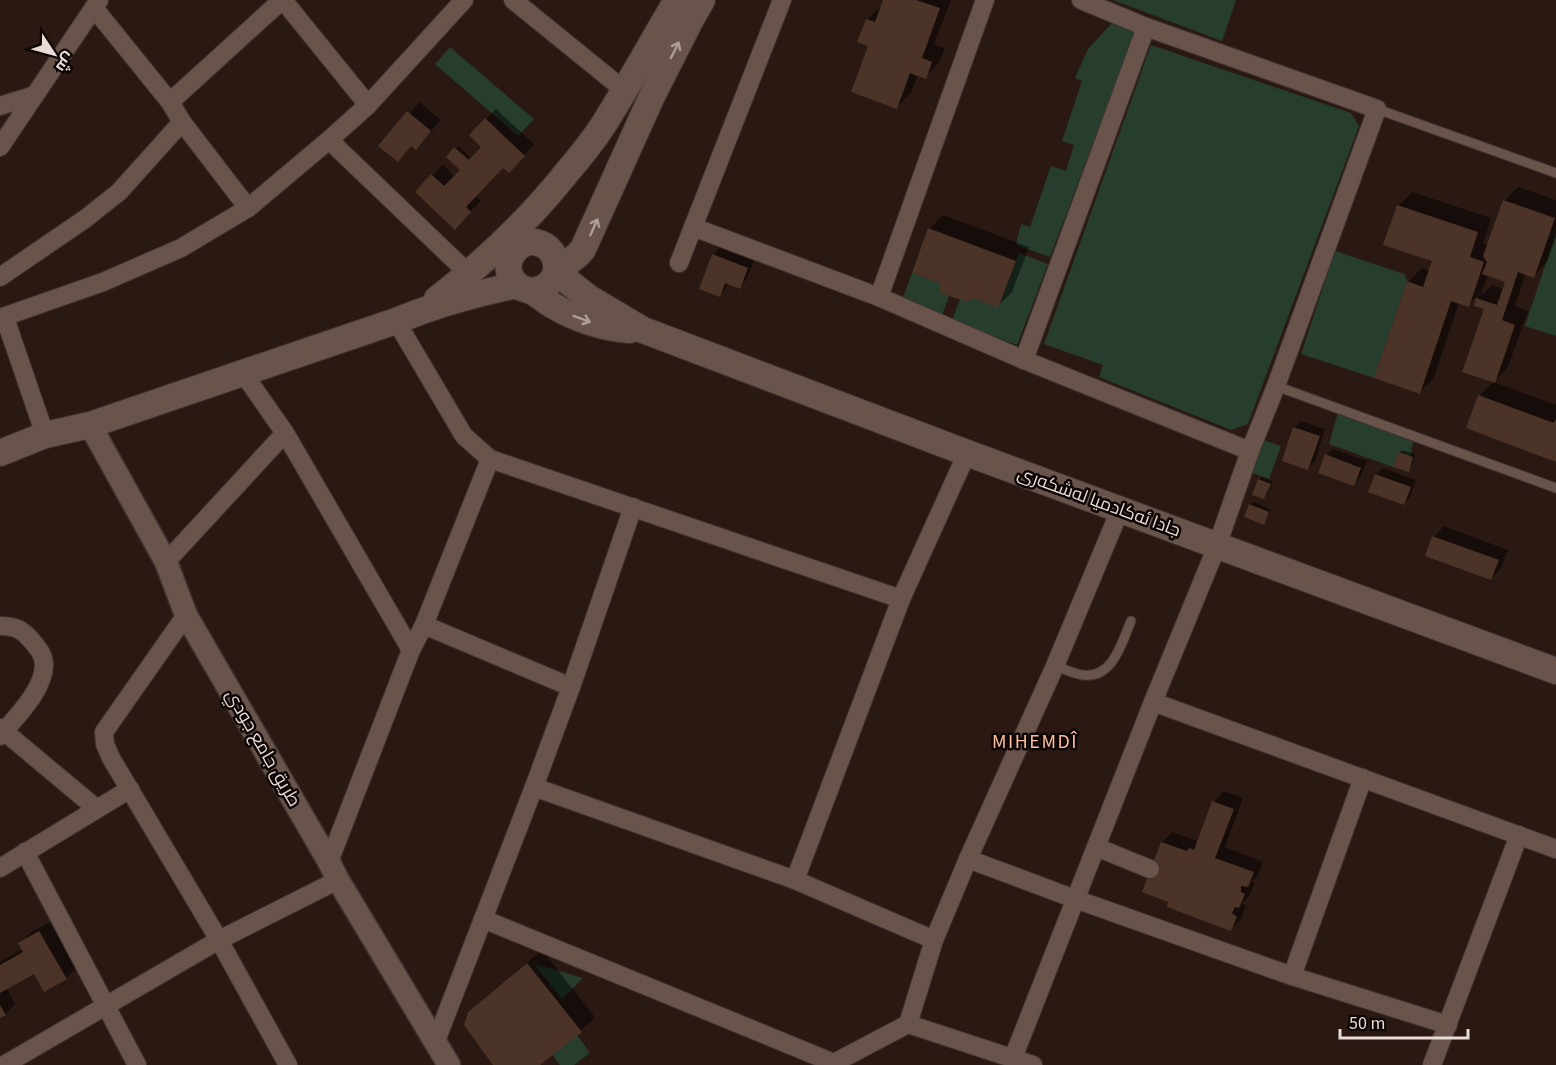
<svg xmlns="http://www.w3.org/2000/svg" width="1556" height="1065" viewBox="0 0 1556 1065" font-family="'Source Sans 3',Cairo,sans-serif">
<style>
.green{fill:#273e2f}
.shadow{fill:#0007;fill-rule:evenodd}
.building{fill:#4b3427}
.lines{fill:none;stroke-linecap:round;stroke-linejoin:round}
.service-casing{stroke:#413331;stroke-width:11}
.minor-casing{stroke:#413331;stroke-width:20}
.tertiary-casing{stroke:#413331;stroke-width:25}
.secondary-casing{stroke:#413331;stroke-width:28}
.service{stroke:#69544c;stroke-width:9}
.minor{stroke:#69544c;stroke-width:18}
.tertiary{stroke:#69544c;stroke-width:22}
.secondary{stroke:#69544c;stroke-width:26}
.oneway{stroke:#af9e98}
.labels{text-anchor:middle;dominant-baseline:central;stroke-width:5;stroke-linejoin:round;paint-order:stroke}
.street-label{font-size:18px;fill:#e8dbd7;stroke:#0d0604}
.neighbourhood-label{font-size:20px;letter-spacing:1.5px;fill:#fabea1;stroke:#0d0604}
</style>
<rect width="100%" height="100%" fill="#2a1913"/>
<g class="green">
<polygon points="1113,0 1236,0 1222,41"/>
<polygon points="1112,23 1135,32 1050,257 1016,245 1021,224 1030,227 1051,166 1066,171 1074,145 1062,141 1082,81 1075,78 1088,49"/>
<polygon points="1151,45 1351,113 1359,126 1248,424 1231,430 1099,377 1103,365 1044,344"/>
<polygon points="450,47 534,119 518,136 435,64"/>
<polygon points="1556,233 1556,336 1525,326"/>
<polygon points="1335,251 1404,274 1407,281 1374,378 1301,354"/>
<polygon points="1019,253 1048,264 1017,345 952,320 960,299 967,302 974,298 998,307"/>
<polygon points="912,273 939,283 940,293 949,296 942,315 902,300"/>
<polygon points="1339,409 1414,437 1410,457 1398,452 1393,467 1329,444"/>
<polygon points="1263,440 1281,446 1269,479 1252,473"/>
<polygon points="534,964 583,978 562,999"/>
<polygon points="577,1035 590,1053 574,1065 560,1065 552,1054"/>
</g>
<g class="shadow">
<polygon points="885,0 951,0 934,44 945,48 939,63 925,77 918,74 911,93 897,107 870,46 867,20 881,6"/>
<polygon points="419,102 441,120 426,137 412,145 381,145"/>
<polygon points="496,109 534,144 519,161 503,166 475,196 481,201 455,227 432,175 443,165 455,177 462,170 448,157 458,146 470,157 466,162 468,164 483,147 471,135"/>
<path d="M 1518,187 L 1556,200 L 1556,237 L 1547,262 L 1533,276 L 1526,273 L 1515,306 L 1528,311 L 1508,367 L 1494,382 L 1556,405 L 1556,460 L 1479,396 L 1494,381 L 1486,309 L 1476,305 L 1479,294 L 1468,305 L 1459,302 L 1434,378 L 1420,392 L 1408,282 L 1422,268 L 1430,271 L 1434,260 L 1398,206 L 1412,192 L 1491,218 L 1483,244 L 1488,245 L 1504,201 ZM 1488,274 L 1507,281 L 1504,289 L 1492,285 L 1481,295 Z"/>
<polygon points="943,215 1029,247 1012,292 998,306 929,229"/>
<polygon points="720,248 754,261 746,280 740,287 728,283 726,288 720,295 713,255"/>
<polygon points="1301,421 1325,429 1315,461 1308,468 1294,428"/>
<polygon points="1333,449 1367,461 1360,478 1353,485 1326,455"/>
<polygon points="1402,450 1415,454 1411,467 1408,470 1399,453"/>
<polygon points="1383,468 1416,480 1410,497 1403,504 1376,474"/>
<polygon points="1262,477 1273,481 1267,495 1264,498 1259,480"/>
<polygon points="1253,502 1271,509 1266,520 1263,523 1250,505"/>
<polygon points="1444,526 1508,550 1501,568 1491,579 1434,537"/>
<polygon points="1224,791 1243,798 1225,847 1263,862 1258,875 1251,882 1255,883 1249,896 1242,903 1246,906 1241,919 1230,930 1162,842 1172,832 1198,841 1214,802"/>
<polygon points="50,922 76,968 66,978 34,972 7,988 15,1004 5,1014 0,1017 0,962 23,949 20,943 30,933"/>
<polygon points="542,950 595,1017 581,1031 537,1065 495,1065 470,1013 484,998"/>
</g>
<g class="building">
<polygon points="883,0 916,0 940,8 922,58 932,62 926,79 910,73 897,109 851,92 868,46 857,42 866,19 875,22"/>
<polygon points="407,111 431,131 416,150 411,146 398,162 378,146"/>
<polygon points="485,118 525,156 509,173 503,168 466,207 471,212 455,230 415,192 431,174 444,186 460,170 446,157 454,147 469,160 481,147 469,135"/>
<polygon points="1503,200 1555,218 1534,278 1518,272 1502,320 1515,325 1495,383 1462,372 1484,309 1474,306 1476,298 1497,305 1505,282 1482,274 1487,262 1483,256"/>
<polygon points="1397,205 1478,232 1470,257 1484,262 1469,307 1451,301 1420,394 1374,378 1407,281 1423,287 1432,261 1383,245"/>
<polygon points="928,228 1016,261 998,308 974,298 967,302 940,293 939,283 912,273"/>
<polygon points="712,254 748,268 740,289 725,283 720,297 699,289"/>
<polygon points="1478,395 1554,423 1556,419 1556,462 1466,428"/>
<polygon points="1293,427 1320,436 1308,470 1282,461"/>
<polygon points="1398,452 1413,457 1409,472 1393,467"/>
<polygon points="1325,454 1361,468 1354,486 1318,473"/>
<polygon points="1375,474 1411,487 1404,505 1368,492"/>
<polygon points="1258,479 1271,484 1264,499 1252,495"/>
<polygon points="1249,504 1269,512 1264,525 1244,517"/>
<polygon points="1432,536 1499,560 1491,580 1425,556"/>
<polygon points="1212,801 1234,809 1215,858 1254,872 1248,887 1241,886 1241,892 1245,894 1239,908 1235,907 1232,913 1237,917 1231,931 1167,907 1168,902 1142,892 1161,842 1187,851 1189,848 1194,850"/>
<polygon points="39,931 67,979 44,992 34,974 0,993 0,965 23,952 18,943"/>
<polygon points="527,963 582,1032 540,1065 493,1065 464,1025 468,1012"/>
<polygon points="0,1005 6,1015 0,1018"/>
</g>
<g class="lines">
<g class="service-casing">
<g id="service">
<polyline points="1377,109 1556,173"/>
<polyline points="1276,386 1556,488"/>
<path d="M 1055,666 C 1064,669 1074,674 1083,675 C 1113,679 1122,642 1131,621"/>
</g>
</g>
<g class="minor-casing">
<g id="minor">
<polyline points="283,0 368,105"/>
<polyline points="513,0 624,90"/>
<polyline points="94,8 170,102 182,122 248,208"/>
<polyline points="170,102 282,0"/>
<polyline points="0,106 35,95"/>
<polyline points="329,140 469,274"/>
<polyline points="0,147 99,0"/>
<polyline points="693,227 879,297 1024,360 1250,451"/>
<polyline points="679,263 782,0"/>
<polyline points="0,277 85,219 119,192 182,122"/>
<polyline points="879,297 985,0"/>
<polyline points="0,318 103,282 181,248 248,208 329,140 368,105 464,0"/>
<polyline points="5,318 45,435"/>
<polyline points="396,321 464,436 490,459 901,599"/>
<polyline points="1024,360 1146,27"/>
<polyline points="243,373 285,433 411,650"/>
<polyline points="166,562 285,433"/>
<polyline points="186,615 104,732 105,744 111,758 219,940 288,1065"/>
<polyline points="424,625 571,687"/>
<path d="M 0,626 C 15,626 22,629 32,641 C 38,648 44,655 44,665 C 44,690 15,718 0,736"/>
<polyline points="1153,702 1556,849"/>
<polyline points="0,728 97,809"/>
<polyline points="534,787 795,880 934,940"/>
<polyline points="1096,847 1150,869"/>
<polyline points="25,852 137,1065"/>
<polyline points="968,859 1075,899 1292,976 1448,1025"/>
<polyline points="329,862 411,650 424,625 490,459"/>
<polyline points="0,868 130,789"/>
<polyline points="795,880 901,599 967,453"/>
<polyline points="483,919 834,1063"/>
<polyline points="1292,976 1363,778"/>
<polyline points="908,1024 934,940 968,859 1055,666 1120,510"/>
<polyline points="436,1041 534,787 571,687 633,507"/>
<polyline points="1013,1058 1153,702 1217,546 1250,451 1276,386 1377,109 1146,27 1081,0"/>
<polyline points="4,1065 219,940 338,880"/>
<polyline points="830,1065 908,1024 1033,1065"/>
<polyline points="1432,1065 1519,835"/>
</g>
</g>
<g class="tertiary-casing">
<polyline id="tertiary" points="90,425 166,562 186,615 329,862 338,880 449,1065"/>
</g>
<g class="secondary-casing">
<g id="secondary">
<path d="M 556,268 C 568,263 575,259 583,249 L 652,96 L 690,21 L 702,0"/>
<polyline points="556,272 589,298 643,330 967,453 1556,671"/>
<path d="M 531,291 C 569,286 560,240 530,242 C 522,243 516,248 512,255 C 505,266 509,280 520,287 C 524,290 528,289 533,292 C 539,295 545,301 552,305 C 576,319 603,328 630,330"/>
<path d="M 437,299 C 486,261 530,219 568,171 C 580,157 592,142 602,127 C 628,86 652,42 677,0"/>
<path d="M 0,453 L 45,435 L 90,425 L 396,321 C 437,304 473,294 517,285"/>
</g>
</g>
<use href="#service" class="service"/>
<use href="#minor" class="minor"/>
<use href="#tertiary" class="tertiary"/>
<use href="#secondary" class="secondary"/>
</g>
<defs><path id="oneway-shaft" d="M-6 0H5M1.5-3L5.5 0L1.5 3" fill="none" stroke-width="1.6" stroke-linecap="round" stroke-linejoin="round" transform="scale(1.5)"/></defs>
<g class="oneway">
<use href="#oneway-shaft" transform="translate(675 50) rotate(-63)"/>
<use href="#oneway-shaft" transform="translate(594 227) rotate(-66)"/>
<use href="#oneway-shaft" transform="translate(582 319) rotate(20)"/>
</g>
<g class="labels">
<g class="street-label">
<text transform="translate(1099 502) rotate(20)">جادا ئه‌كادميا له‌شكه‌رى</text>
<text transform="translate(263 748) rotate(60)">طريق جامع جودي</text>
</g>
<g class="neighbourhood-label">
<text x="1035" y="742">MIHEMDÎ</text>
</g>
</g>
<g transform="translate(54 54) rotate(126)" stroke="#0d0604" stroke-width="4.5" paint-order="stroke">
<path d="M0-4.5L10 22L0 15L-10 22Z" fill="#e8dbd7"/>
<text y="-9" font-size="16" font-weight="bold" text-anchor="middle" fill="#e8dbd7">ش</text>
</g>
<path d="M1340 1029v9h128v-9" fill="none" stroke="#e8dbd7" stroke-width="3"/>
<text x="1349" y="1029" font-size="18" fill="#e8dbd7" stroke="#0d0604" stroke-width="4.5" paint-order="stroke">50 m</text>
</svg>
